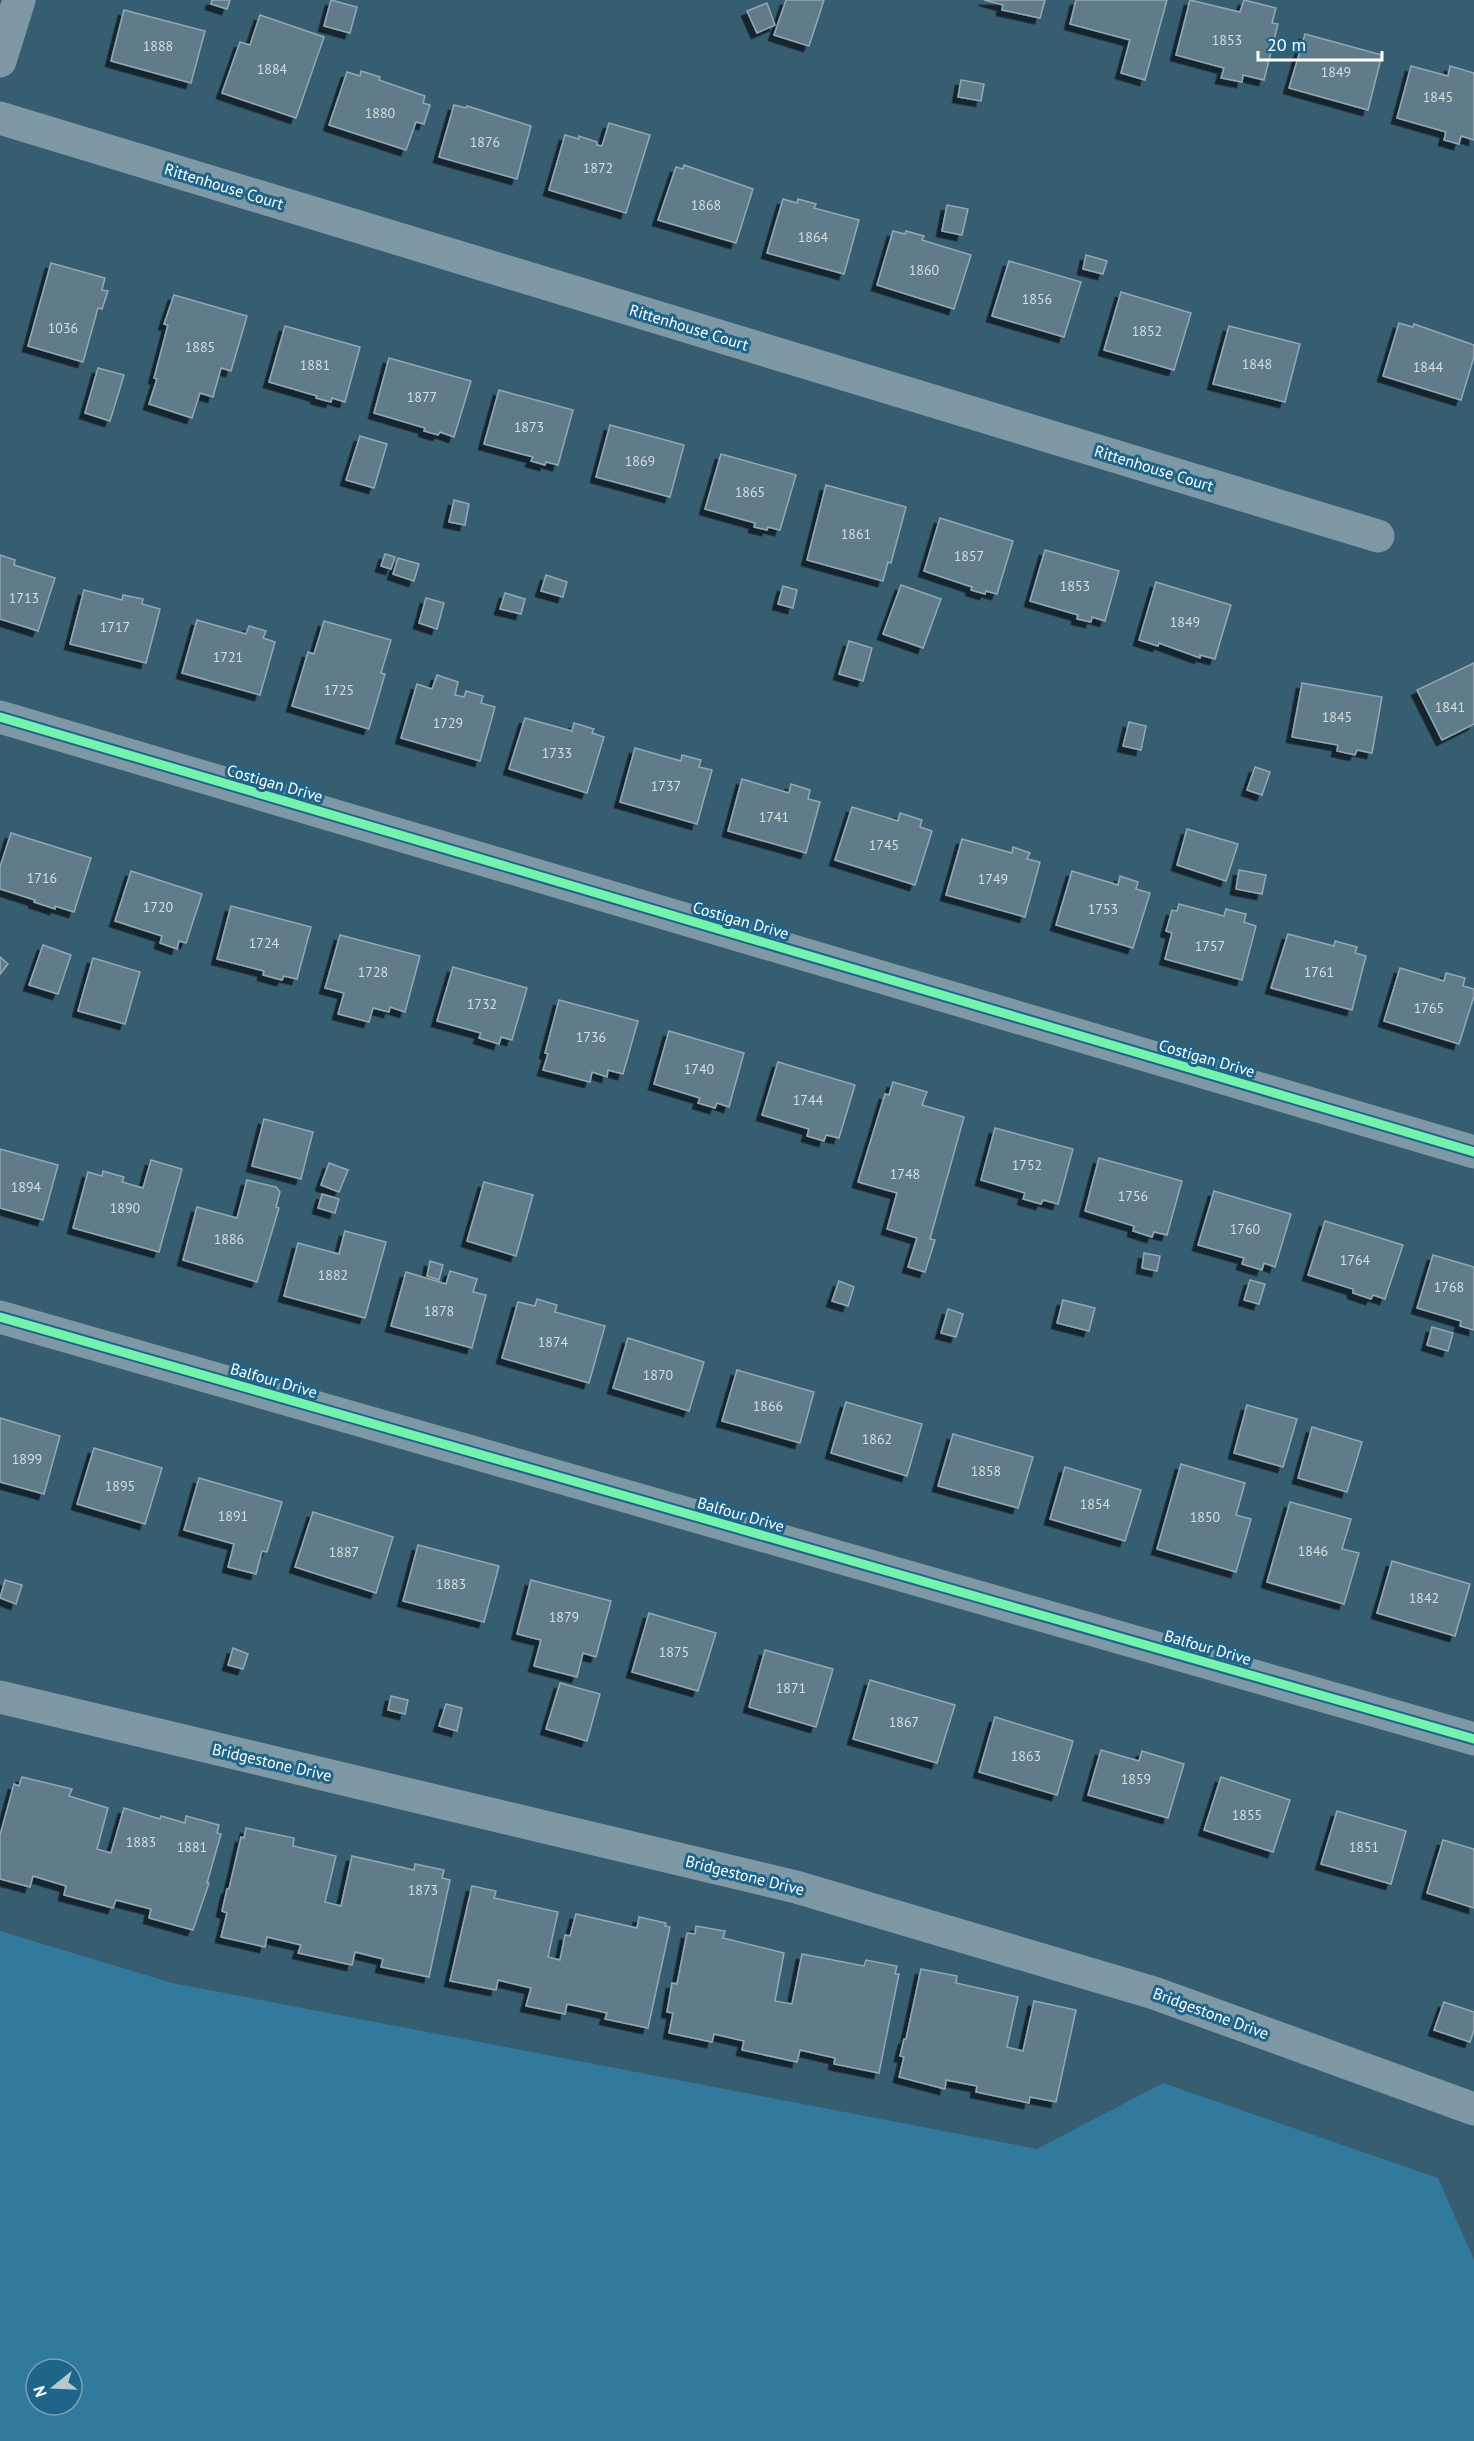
<svg xmlns="http://www.w3.org/2000/svg" width="1474" height="2441" viewBox="0 0 1474 2441" font-family="'PT Sans',sans-serif">
<style>
.green{fill:#317a9d;fill-rule:evenodd}
.building{fill:#607c8b;stroke:#92a8b4;stroke-width:1.5;filter:url(#shadow)}
.lines{fill:none;stroke-linecap:round;stroke-linejoin:round}
.street{stroke:#7e98a6;stroke-width:33}
.cycleway-casing{stroke:#1f6489;stroke-width:13}
.cycleway{stroke:#73f3ae;stroke-width:9}
.labels{text-anchor:middle;dominant-baseline:central;stroke-width:6;stroke-linejoin:round;paint-order:stroke}
.number-label{font-size:14px;fill:#d7dee2}
.street-label{font-size:16px;fill:#fff;stroke:#1f6489}
</style>
<defs>
<filter id="shadow"><feDropShadow dx="-5.5" dy="5.5" stdDeviation="0" flood-color="#0009"/></filter>
</defs>
<rect width="100%" height="100%" fill="#375d71"/>
<path class="green" d="M 0,1931 L 172,1983 L 1037,2149 L 1163,2083 L 1438,2178 L 1474,2260 L 1474,2441 L 0,2441 ZM 36,2369 L 72,2369 L 72,2405 L 36,2405 Z"/>
<g class="building">
<polygon points="212,0 230,0 227,9 211,4"/>
<polygon points="331,0 357,7 350,33 324,26"/>
<polygon points="786,0 824,0 809,46 774,35"/>
<polygon points="984,0 1045,0 1040,18 1002,10 1003,5"/>
<polygon points="1076,0 1167,0 1145,80 1121,73 1130,40 1070,24"/>
<polygon points="1190,0 1240,12 1244,0 1276,8 1272,23 1278,24 1264,80 1243,75 1242,82 1221,78 1224,68 1176,55"/>
<polygon points="767,3 775,25 757,33 747,11"/>
<polygon points="124,10 205,31 191,83 111,61"/>
<polygon points="260,15 324,37 296,118 222,93 240,42 250,45"/>
<polygon points="1305,34 1382,55 1368,110 1289,88"/>
<polygon points="1411,66 1448,76 1450,66 1474,73 1474,140 1461,136 1459,144 1444,140 1446,132 1397,118"/>
<polygon points="361,71 380,77 379,80 425,96 423,103 430,105 424,124 416,122 406,150 329,125 347,72 360,76"/>
<polygon points="961,80 984,84 981,101 958,97"/>
<polygon points="454,105 466,108 467,106 531,126 517,179 439,157"/>
<polygon points="609,123 650,135 626,213 549,190 565,135 579,139 579,136 597,142 597,145 602,146"/>
<polygon points="684,165 753,189 736,243 658,220 676,167 683,169"/>
<polygon points="783,199 797,203 798,199 816,204 814,208 859,220 844,274 767,253"/>
<polygon points="947,205 968,209 962,235 942,231"/>
<polygon points="893,231 905,234 906,231 924,236 922,240 971,255 954,309 877,285"/>
<polygon points="1086,255 1107,261 1103,274 1083,269"/>
<polygon points="1009,261 1081,282 1064,337 992,316"/>
<polygon points="51,263 105,278 102,290 108,291 102,309 98,308 83,362 28,346"/>
<polygon points="1121,292 1191,313 1174,370 1104,350"/>
<polygon points="174,295 247,316 231,371 221,368 213,397 200,393 192,418 149,404 157,379 154,378 168,325 164,324"/>
<polygon points="1399,323 1413,327 1414,324 1474,345 1474,357 1461,400 1383,376"/>
<polygon points="285,326 360,347 345,402 332,398 331,402 316,398 317,396 269,382"/>
<polygon points="1229,326 1300,344 1285,402 1213,384"/>
<polygon points="389,358 471,381 454,437 440,432 438,435 424,431 425,428 374,413"/>
<polygon points="98,368 124,375 110,421 85,413"/>
<polygon points="499,390 573,410 558,465 546,462 545,465 531,461 533,457 484,444"/>
<polygon points="610,425 684,445 670,497 596,477"/>
<polygon points="360,436 387,444 374,488 346,480"/>
<polygon points="721,454 796,475 780,530 768,527 767,530 754,527 755,523 705,509"/>
<polygon points="826,485 906,507 891,563 888,562 883,581 807,560"/>
<polygon points="454,500 469,504 465,525 449,522"/>
<polygon points="940,518 1013,541 997,594 986,591 985,594 971,590 972,587 924,571"/>
<polygon points="1045,550 1119,571 1105,621 1092,617 1091,622 1077,619 1078,615 1030,601"/>
<polygon points="385,554 395,557 391,569 381,566"/>
<polygon points="0,555 15,560 14,565 55,578 38,631 0,619"/>
<polygon points="398,558 419,564 414,581 393,574"/>
<polygon points="546,575 567,582 563,597 541,591"/>
<polygon points="1156,582 1231,605 1215,659 1200,655 1200,658 1159,643 1158,646 1139,640"/>
<polygon points="901,585 941,599 923,648 883,634"/>
<polygon points="783,586 797,590 793,608 778,604"/>
<polygon points="84,590 122,600 123,595 143,599 142,604 160,609 146,663 70,644"/>
<polygon points="505,593 525,599 521,614 500,609"/>
<polygon points="426,598 444,603 437,629 419,623"/>
<polygon points="197,620 246,634 249,626 266,631 263,638 275,642 260,695 182,673"/>
<polygon points="324,621 391,640 381,673 385,674 369,729 292,706 308,652 314,654"/>
<polygon points="849,641 872,648 863,681 839,674"/>
<polygon points="1474,663 1474,724 1442,740 1417,690"/>
<polygon points="437,675 458,682 455,695 464,697 466,691 483,696 481,703 495,707 480,761 401,738 417,684 432,689"/>
<polygon points="1302,683 1382,697 1372,753 1357,750 1355,755 1337,751 1338,745 1292,737"/>
<polygon points="525,718 572,731 574,723 594,729 592,733 604,737 587,793 509,769"/>
<polygon points="1129,722 1146,726 1141,750 1123,746"/>
<polygon points="635,748 681,761 682,755 701,760 699,767 712,770 697,824 620,802"/>
<polygon points="1255,767 1270,772 1262,795 1247,790"/>
<polygon points="742,779 789,793 791,784 810,790 808,799 820,802 806,853 728,831"/>
<polygon points="852,807 898,821 900,813 922,820 920,827 932,831 915,885 835,860"/>
<polygon points="1187,829 1238,844 1226,881 1177,865"/>
<polygon points="11,833 91,858 74,912 55,906 55,909 34,902 35,900 0,889 0,867"/>
<polygon points="962,839 1012,853 1013,847 1030,853 1027,859 1040,862 1025,917 946,895"/>
<polygon points="1239,870 1266,875 1262,894 1236,889"/>
<polygon points="131,871 202,894 186,943 179,941 177,949 160,943 162,936 115,921"/>
<polygon points="1072,871 1118,885 1120,876 1138,882 1136,889 1150,893 1133,948 1056,925"/>
<polygon points="1179,904 1224,916 1226,909 1246,914 1244,922 1256,926 1242,980 1165,959 1172,933 1166,931 1172,910 1177,911"/>
<polygon points="231,906 311,927 297,979 284,976 282,980 263,975 264,971 217,959"/>
<polygon points="1288,934 1334,946 1335,941 1357,947 1355,953 1366,956 1352,1010 1271,988"/>
<polygon points="340,935 420,956 405,1012 390,1007 389,1012 373,1008 369,1022 338,1014 344,993 325,988"/>
<polygon points="43,945 71,955 58,994 29,985"/>
<polygon points="0,957 8,964 0,974"/>
<polygon points="93,958 140,972 125,1024 78,1011"/>
<polygon points="453,967 527,988 512,1040 501,1037 499,1044 479,1038 481,1033 437,1021"/>
<polygon points="1400,968 1444,981 1446,973 1465,978 1463,986 1474,989 1474,996 1459,1044 1384,1021"/>
<polygon points="559,1000 638,1021 623,1074 608,1070 607,1077 592,1072 590,1082 543,1070 548,1054 545,1053"/>
<polygon points="669,1031 744,1053 729,1107 717,1103 715,1108 698,1103 700,1098 654,1084"/>
<polygon points="778,1062 855,1085 839,1138 826,1135 824,1141 807,1136 809,1129 762,1115"/>
<polygon points="893,1082 927,1092 922,1105 964,1117 930,1239 935,1240 925,1272 908,1267 917,1238 887,1229 897,1193 858,1182 885,1094 889,1095"/>
<polygon points="264,1119 313,1132 301,1179 252,1166"/>
<polygon points="995,1128 1073,1149 1058,1204 1043,1200 1041,1204 1023,1199 1025,1193 981,1180"/>
<polygon points="0,1149 58,1165 43,1220 0,1208"/>
<polygon points="1099,1158 1182,1181 1167,1235 1154,1232 1152,1237 1133,1231 1134,1226 1085,1211"/>
<polygon points="151,1160 182,1169 159,1252 73,1228 88,1172 102,1176 103,1171 124,1177 122,1182 143,1188"/>
<polygon points="329,1163 348,1170 339,1192 321,1185"/>
<polygon points="247,1180 276,1187 280,1192 276,1207 279,1208 257,1282 183,1260 197,1207 237,1218"/>
<polygon points="484,1182 533,1195 516,1256 467,1241"/>
<polygon points="1214,1191 1291,1214 1275,1267 1264,1263 1262,1270 1242,1264 1244,1258 1198,1245"/>
<polygon points="322,1194 339,1199 335,1213 318,1208"/>
<polygon points="1325,1221 1403,1245 1385,1299 1373,1295 1371,1299 1353,1293 1353,1289 1308,1275"/>
<polygon points="345,1231 386,1242 365,1318 284,1296 298,1243 339,1254"/>
<polygon points="1144,1253 1160,1256 1157,1271 1142,1268"/>
<polygon points="1433,1255 1474,1267 1474,1330 1460,1326 1461,1321 1417,1308"/>
<polygon points="430,1261 443,1265 439,1280 427,1276"/>
<polygon points="450,1271 477,1279 473,1292 486,1295 472,1348 391,1326 406,1272 446,1284"/>
<polygon points="1250,1280 1265,1284 1259,1304 1244,1300"/>
<polygon points="839,1281 854,1287 848,1306 832,1301"/>
<polygon points="537,1299 557,1305 555,1312 605,1326 589,1383 502,1358 518,1302 535,1306"/>
<polygon points="1063,1300 1095,1308 1089,1331 1057,1323"/>
<polygon points="948,1309 963,1314 956,1337 941,1333"/>
<polygon points="1432,1327 1453,1333 1448,1351 1427,1345"/>
<polygon points="628,1338 704,1362 689,1411 613,1388"/>
<polygon points="737,1370 814,1392 800,1443 722,1421"/>
<polygon points="846,1402 922,1424 907,1476 831,1453"/>
<polygon points="1247,1405 1297,1419 1283,1467 1234,1453"/>
<polygon points="0,1418 60,1436 44,1494 0,1482"/>
<polygon points="1312,1427 1362,1442 1347,1492 1298,1478"/>
<polygon points="953,1434 1033,1457 1018,1508 938,1486"/>
<polygon points="94,1448 162,1468 145,1524 77,1504"/>
<polygon points="1181,1464 1245,1483 1236,1515 1251,1519 1236,1572 1157,1549"/>
<polygon points="1065,1467 1141,1490 1125,1541 1050,1519"/>
<polygon points="199,1478 282,1502 267,1552 262,1551 256,1574 228,1567 234,1544 184,1530"/>
<polygon points="1290,1502 1351,1519 1342,1549 1359,1553 1344,1604 1267,1582"/>
<polygon points="313,1512 393,1537 376,1593 295,1567"/>
<polygon points="418,1545 499,1566 484,1622 403,1601"/>
<polygon points="1392,1561 1470,1584 1455,1636 1377,1613"/>
<polygon points="5,1580 22,1585 16,1604 0,1598"/>
<polygon points="531,1580 611,1601 596,1657 583,1653 577,1677 534,1666 541,1640 517,1634"/>
<polygon points="649,1613 716,1633 698,1691 632,1672"/>
<polygon points="233,1648 248,1654 243,1669 228,1665"/>
<polygon points="765,1650 833,1669 816,1727 749,1707"/>
<polygon points="870,1680 955,1705 937,1763 853,1739"/>
<polygon points="560,1683 600,1694 587,1741 546,1729"/>
<polygon points="391,1696 408,1700 405,1714 388,1710"/>
<polygon points="446,1704 462,1708 457,1731 439,1726"/>
<polygon points="995,1717 1073,1741 1057,1795 979,1772"/>
<polygon points="1101,1750 1139,1761 1142,1751 1184,1764 1168,1818 1088,1795"/>
<polygon points="22,1777 72,1789 69,1796 108,1808 97,1849 111,1853 124,1808 160,1819 161,1816 185,1823 186,1816 219,1825 217,1833 221,1834 207,1883 209,1883 193,1930 149,1918 151,1909 116,1900 113,1908 64,1895 66,1886 33,1876 30,1887 0,1879 0,1835 14,1784 19,1786"/>
<polygon points="1221,1777 1290,1800 1273,1852 1204,1830"/>
<polygon points="1337,1811 1406,1831 1391,1884 1321,1864"/>
<polygon points="246,1828 294,1838 293,1846 336,1856 325,1902 341,1906 352,1856 414,1870 415,1864 444,1870 442,1878 450,1880 429,1977 381,1967 383,1959 355,1952 352,1965 298,1953 301,1945 267,1937 265,1947 221,1937 227,1913 222,1911 227,1889 229,1889 241,1837 244,1838"/>
<polygon points="1443,1840 1474,1849 1474,1908 1427,1893"/>
<polygon points="472,1886 496,1891 494,1898 558,1912 548,1957 560,1960 565,1935 570,1936 576,1914 637,1928 639,1917 666,1923 665,1926 670,1927 648,2028 605,2019 607,2013 567,2004 565,2014 526,2006 531,1988 498,1980 496,1990 450,1981"/>
<polygon points="696,1926 725,1931 723,1938 784,1953 775,2001 792,2004 802,1954 864,1966 866,1960 897,1966 895,1974 899,1974 879,2073 834,2064 835,2058 800,2050 797,2062 742,2050 744,2041 714,2034 712,2042 669,2033 673,2013 667,2012 672,1983 677,1984 687,1933 695,1934"/>
<polygon points="921,1969 957,1976 956,1983 1018,1997 1007,2047 1023,2051 1034,2001 1076,2010 1056,2102 1030,2097 1029,2103 976,2092 977,2086 946,2080 945,2089 899,2077 904,2057 900,2056 904,2039 906,2039"/>
<polygon points="1444,2002 1474,2012 1474,2030 1470,2042 1434,2030"/>
</g>
<g class="lines">
<g class="street">
<polyline points="0,61 19,0"/>
<polyline points="0,118 1378,536"/>
<polyline points="0,717 1474,1152"/>
<polyline points="0,1317 1474,1739"/>
<polyline points="0,1697 796,1887 1154,1993 1474,2109"/>
</g>
<g class="cycleway-casing">
<g id="cycleway">
<polyline points="0,717 1474,1152"/>
<polyline points="0,1317 1474,1739"/>
</g>
</g>
<use href="#cycleway" class="cycleway"/>
</g>
<g class="labels">
<g class="number-label">
<text x="1227" y="40">1853</text>
<text x="158" y="46">1888</text>
<text x="272" y="69">1884</text>
<text x="1336" y="72">1849</text>
<text x="1438" y="97">1845</text>
<text x="380" y="113">1880</text>
<text x="485" y="142">1876</text>
<text x="598" y="168">1872</text>
<text x="706" y="205">1868</text>
<text x="813" y="237">1864</text>
<text x="924" y="270">1860</text>
<text x="1037" y="299">1856</text>
<text x="63" y="328">1036</text>
<text x="1147" y="331">1852</text>
<text x="200" y="347">1885</text>
<text x="1257" y="364">1848</text>
<text x="315" y="365">1881</text>
<text x="1428" y="367">1844</text>
<text x="422" y="397">1877</text>
<text x="529" y="427">1873</text>
<text x="640" y="461">1869</text>
<text x="750" y="492">1865</text>
<text x="856" y="534">1861</text>
<text x="969" y="556">1857</text>
<text x="1075" y="586">1853</text>
<text x="24" y="598">1713</text>
<text x="1185" y="622">1849</text>
<text x="115" y="627">1717</text>
<text x="228" y="657">1721</text>
<text x="339" y="690">1725</text>
<text x="1450" y="707">1841</text>
<text x="1337" y="717">1845</text>
<text x="448" y="723">1729</text>
<text x="557" y="753">1733</text>
<text x="666" y="786">1737</text>
<text x="774" y="817">1741</text>
<text x="884" y="845">1745</text>
<text x="42" y="878">1716</text>
<text x="993" y="879">1749</text>
<text x="158" y="907">1720</text>
<text x="1103" y="909">1753</text>
<text x="264" y="943">1724</text>
<text x="1210" y="946">1757</text>
<text x="373" y="972">1728</text>
<text x="1319" y="972">1761</text>
<text x="482" y="1004">1732</text>
<text x="1429" y="1008">1765</text>
<text x="591" y="1037">1736</text>
<text x="699" y="1069">1740</text>
<text x="808" y="1100">1744</text>
<text x="1027" y="1165">1752</text>
<text x="905" y="1174">1748</text>
<text x="26" y="1187">1894</text>
<text x="1133" y="1196">1756</text>
<text x="125" y="1208">1890</text>
<text x="1245" y="1229">1760</text>
<text x="229" y="1239">1886</text>
<text x="1355" y="1260">1764</text>
<text x="333" y="1275">1882</text>
<text x="1449" y="1287">1768</text>
<text x="439" y="1311">1878</text>
<text x="553" y="1342">1874</text>
<text x="658" y="1375">1870</text>
<text x="768" y="1406">1866</text>
<text x="877" y="1439">1862</text>
<text x="27" y="1459">1899</text>
<text x="986" y="1471">1858</text>
<text x="120" y="1486">1895</text>
<text x="1095" y="1504">1854</text>
<text x="233" y="1516">1891</text>
<text x="1205" y="1517">1850</text>
<text x="1313" y="1551">1846</text>
<text x="344" y="1552">1887</text>
<text x="451" y="1584">1883</text>
<text x="1424" y="1598">1842</text>
<text x="564" y="1617">1879</text>
<text x="674" y="1652">1875</text>
<text x="791" y="1688">1871</text>
<text x="904" y="1722">1867</text>
<text x="1026" y="1756">1863</text>
<text x="1136" y="1779">1859</text>
<text x="1247" y="1815">1855</text>
<text x="141" y="1842">1883</text>
<text x="192" y="1847">1881</text>
<text x="1364" y="1847">1851</text>
<text x="423" y="1890">1873</text>
</g>
<g class="street-label">
<text transform="translate(224 186) rotate(17)">Rittenhouse Court</text>
<text transform="translate(689 327) rotate(17)">Rittenhouse Court</text>
<text transform="translate(1154 468) rotate(17)">Rittenhouse Court</text>
<text transform="translate(275 783) rotate(16)">Costigan Drive</text>
<text transform="translate(741 920) rotate(16)">Costigan Drive</text>
<text transform="translate(1207 1058) rotate(16)">Costigan Drive</text>
<text transform="translate(274 1380) rotate(16)">Balfour Drive</text>
<text transform="translate(741 1514) rotate(16)">Balfour Drive</text>
<text transform="translate(1208 1647) rotate(16)">Balfour Drive</text>
<text transform="translate(272 1762) rotate(13)">Bridgestone Drive</text>
<text transform="translate(745 1875) rotate(14)">Bridgestone Drive</text>
<text transform="translate(1211 2013) rotate(20)">Bridgestone Drive</text>
</g>
</g>
<g transform="translate(54 2387) rotate(252)"><circle r="28" fill="#1f6489" stroke="#79a2b8" stroke-width="1.5"/>
<path d="M0-4.5L10 22L0 15L-10 22Z" fill="#b9c6cd"/>
<text y="-9" font-size="16" font-weight="bold" text-anchor="middle" fill="#ffffff">N</text>
</g>
<path d="M1258 51v9h124v-9" fill="none" stroke="#ffffff" stroke-width="3"/>
<text x="1267" y="51" font-size="18" fill="#ffffff" stroke="#1f6489" stroke-width="4.5" paint-order="stroke">20 m</text>
</svg>
